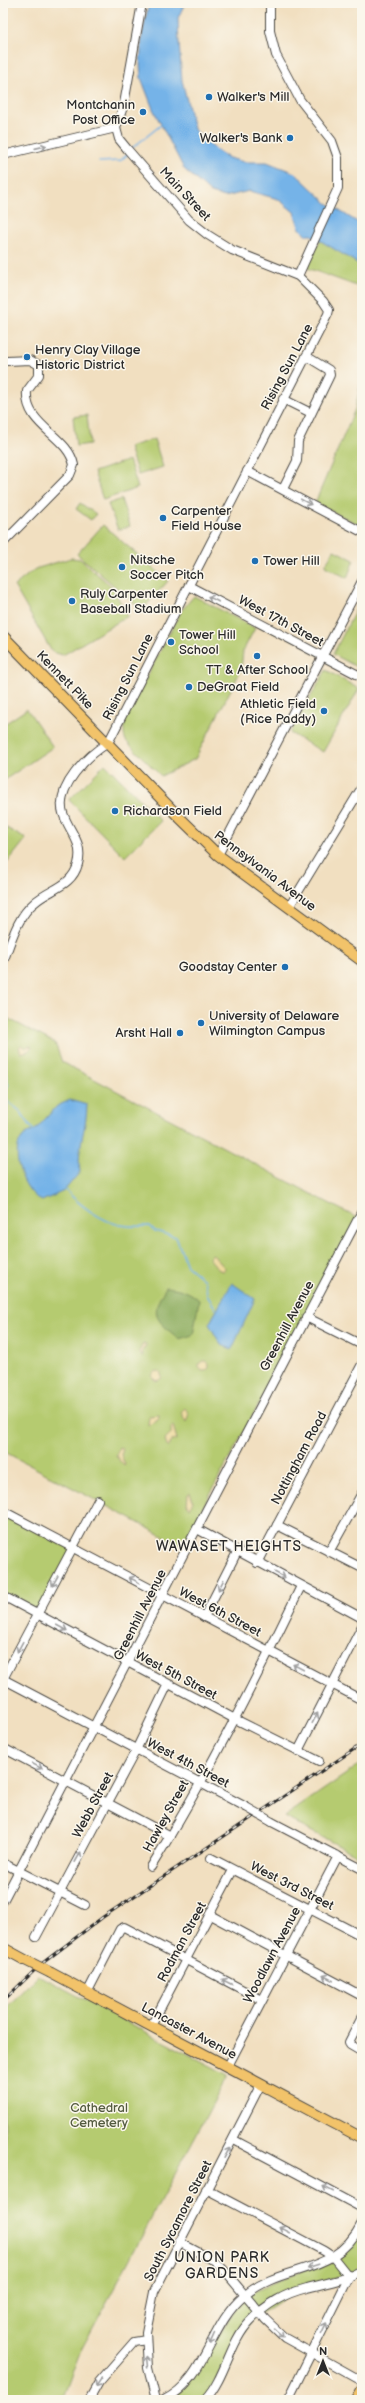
<svg xmlns="http://www.w3.org/2000/svg" width="365" height="2403" viewBox="0 0 365 2403" font-family="'Balsamiq Sans',sans-serif">
<style>
.green{fill:#b5cb70;stroke:#707b4e}
.forest{fill:#90af62;stroke:#5e6d46}
.sand{fill:#eeda9e;stroke:#8c8264}
.water{fill:#75b3e8;stroke:#506f8a}
.lines{fill:none;stroke-linecap:round;stroke-linejoin:round}
.stream{stroke:#75b3e8;stroke-width:1.5}
.minor-casing{stroke:#494641;stroke-width:10}
.major-casing{stroke:#494641;stroke-width:12}
.minor{stroke:#fff;stroke-width:8}
.major{stroke:#f2c36a;stroke-width:10}
.rail-casing{stroke:#2b2b2b;stroke-width:3}
.rail{stroke:#fbf7ec;stroke-width:1.5;stroke-dasharray:4.5;stroke-linecap:butt}
.minor-bridge-casing{stroke:#494641;stroke-width:10;stroke-linecap:butt}
.major-bridge-casing{stroke:#494641;stroke-width:12;stroke-linecap:butt}
.minor-bridge{stroke:#fff;stroke-width:8}
.major-bridge{stroke:#f2c36a;stroke-width:10}
.oneway{stroke:#a0a0a0}
.poi-dot{fill:#1f6fb2;stroke:#fbf7ec;stroke-width:1.5}
.labels{text-anchor:middle;dominant-baseline:central;stroke-width:3;stroke-linejoin:round;paint-order:stroke}
.poi-label{font-size:13px;fill:#2b2b2b;stroke:#fbf7ec;text-anchor:start}
.street-label{font-size:13px;fill:#2b2b2b;stroke:#fbf7ec}
.park-label{font-size:13px;fill:#545b40;stroke:#fbf7ec}
.neighbourhood-label{font-size:14px;letter-spacing:1px;fill:#2b2b2b;stroke:#fbf7ec}
</style>
<rect width="100%" height="100%" fill="#fbf7ec"/>
<filter id="ink" filterUnits="userSpaceOnUse"><feTurbulence type="fractalNoise" baseFrequency=".025" numOctaves="2"/><feDisplacementMap in="SourceGraphic" scale="8" xChannelSelector="R" yChannelSelector="G"/><feConvolveMatrix kernelMatrix="1 2 1 2 8 2 1 2 1" color-interpolation-filters="sRGB"/></filter>
<filter id="wash" filterUnits="userSpaceOnUse"><feTurbulence type="fractalNoise" baseFrequency=".012" numOctaves="4" result="noise"/><feDisplacementMap in="SourceGraphic" scale="16" xChannelSelector="R" yChannelSelector="G"/><feGaussianBlur stdDeviation="0.9" result="paint"/><feColorMatrix in="noise" values="0 0 0 0 0 0 0 0 0 0 0 0 0 0 0 0 0 1.4 0 .05"/><feComposite in="paint" operator="in"/></filter>
<g filter="url(#wash)">
<rect width="100%" height="100%" fill="#f1dfc0"/>
<g class="green">
<polygon points="320,240 362,266 362,288 307,268"/>
<polygon points="362,376 362,526 315,503 355,409"/>
<polygon points="87,415 90,444 76,446 73,417"/>
<polygon points="154,439 163,467 138,475 129,447"/>
<polygon points="129,460 138,488 103,500 94,472"/>
<polygon points="121,499 130,526 118,530 108,504"/>
<polygon points="80,503 96,514 91,520 76,509"/>
<polygon points="103,525 168,581 142,610 77,554"/>
<polygon points="334,550 354,560 347,578 325,566"/>
<polygon points="71,558 80,559 112,587 128,616 63,655 52,652 14,586 35,569"/>
<polygon points="194,596 255,628 243,651 241,670 195,759 161,776 126,741 124,735 124,721 181,611"/>
<polygon points="362,598 362,670 333,654"/>
<polygon points="326,670 359,689 323,752 290,733"/>
<polygon points="27,709 53,747 3,781 3,725"/>
<polygon points="105,764 161,821 125,857 69,800"/>
<polygon points="3,826 26,839 3,868"/>
<polygon points="3,1016 55,1043 62,1062 359,1219 182,1546 3,1451"/>
<polygon points="3,1511 74,1548 37,1615 3,1596"/>
<polygon points="362,1763 362,1858 284,1817"/>
<polygon points="38,1975 228,2075 80,2352 62,2400 3,2400 4,2010"/>
<polygon points="362,2223 362,2270 293,2292 251,2320 205,2400 164,2400 171,2397 205,2355 245,2295 337,2255"/>
</g>
<path class="forest" d="M 166,1287 C 178,1288 190,1291 199,1300 L 193,1335 L 179,1339 C 155,1319 149,1315 166,1287 Z"/>
<g class="sand">
<polygon points="21,1045 25,1048 29,1046 32,1047 28,1051 21,1053 19,1047"/>
<polygon points="212,1254 225,1268 224,1271 219,1270 209,1258"/>
<polygon points="143,1343 147,1344 142,1351 143,1358 139,1352"/>
<circle cx="204" cy="1366" r="5"/>
<circle cx="157" cy="1376" r="4.5"/>
<polygon points="185,1408 189,1413 186,1422 181,1412"/>
<polygon points="159,1415 159,1418 148,1426 149,1416"/>
<polygon points="173,1426 177,1439 173,1440 168,1447 165,1440 171,1434 171,1427"/>
<polygon points="119,1447 123,1449 121,1455 125,1465 124,1466 116,1456"/>
<polygon points="190,1493 193,1501 189,1508 187,1505 188,1494"/>
</g>
<g class="water">
<polygon points="149,3 185,3 178,18 179,43 182,80 194,129 216,150 229,158 244,162 267,162 295,173 327,203 362,225 362,266 311,235 305,235 299,227 294,212 278,199 249,191 225,197 211,193 184,169 153,109 141,78 140,64 142,35"/>
<path d="M 70,1100 L 87,1105 C 87,1128 76,1150 80,1172 L 64,1191 L 42,1201 C 19,1190 4,1135 34,1131 L 57,1106 Z"/>
<polygon points="232,1283 255,1299 232,1349 221,1345 209,1324"/>
</g>
<g class="lines">
<g class="stream">
<polyline points="131,149 161,125"/>
<polyline points="99,162 120,161 128,154"/>
<polyline points="3,1050 6,1044"/>
<polyline points="3,1075 7,1075 8,1086 3,1088"/>
<polyline points="3,1098 20,1111 34,1131"/>
<path d="M 66,1190 C 78,1204 102,1222 121,1225 C 131,1227 140,1226 150,1226 L 155,1231 L 176,1237 L 187,1266 L 204,1280 L 208,1297 L 216,1309"/>
</g>
</g>
</g>
<g filter="url(#ink)">
<g class="lines">
<g class="minor-casing">
<g id="minor">
<polyline points="270,3 270,31 276,55 300,100 332,141 338,158 338,188 298,276"/>
<polyline points="116,128 124,104 142,3"/>
<polyline points="3,155 116,128"/>
<polyline points="283,399 311,413"/>
<polyline points="247,471 362,532"/>
<polyline points="283,489 297,461 298,441 330,375 329,370 306,356"/>
<path d="M 3,543 L 70,475 L 74,465 C 68,435 24,426 27,391 L 39,375 L 39,365 L 30,360 L 7,361"/>
<polyline points="189,586 362,677"/>
<polyline points="218,855 362,581"/>
<polyline points="289,907 362,787"/>
<path d="M 3,962 C 11,942 17,917 34,903 C 49,889 72,887 78,864 C 84,842 69,832 63,813 C 55,787 88,755 108,743 L 328,314 L 329,310 L 323,301 L 298,276 L 232,250 L 208,235 L 189,220 L 128,150 L 119,139 L 116,128"/>
<polyline points="306,1317 362,1345"/>
<polyline points="3,1511 362,1700"/>
<polyline points="277,1525 362,1568"/>
<polyline points="197,1529 362,1618"/>
<polyline points="329,1552 362,1493"/>
<polyline points="257,1563 362,1364"/>
<polyline points="3,1596 233,1718 319,1761"/>
<polyline points="204,1617 237,1552"/>
<polyline points="3,1679 246,1807"/>
<polyline points="3,1679 98,1500"/>
<polyline points="3,1748 170,1836"/>
<polyline points="298,1751 362,1626"/>
<polyline points="272,1822 362,1869"/>
<polyline points="211,1858 362,1936"/>
<polyline points="3,1863 85,1905"/>
<path d="M 151,1867 C 207,1777 255,1681 301,1586"/>
<polyline points="3,1901 362,1211"/>
<polyline points="210,1915 362,1996"/>
<polyline points="36,1937 136,1750 168,1684"/>
<polyline points="87,1993 120,1929 124,1927 262,2000"/>
<polyline points="362,2017 349,2042 350,2045 362,2052"/>
<polyline points="151,2026 233,1870"/>
<polyline points="228,2066 338,1856"/>
<polyline points="234,2140 362,2208"/>
<polyline points="206,2189 324,2251 333,2257 349,2277 288,2400"/>
<polyline points="179,2242 211,2259 222,2268 265,2319 285,2338 362,2381"/>
<polyline points="89,2400 99,2382 134,2342 146,2340"/>
<polyline points="156,2400 148,2368 146,2332 154,2292 261,2084"/>
<path d="M 164,2400 C 206,2380 209,2325 244,2296 C 284,2262 335,2278 362,2223"/>
<path d="M 205,2400 C 226,2377 229,2343 250,2321 C 265,2305 286,2293 307,2288 C 326,2283 346,2280 362,2270"/>
</g>
</g>
<g class="major-casing">
<g id="major">
<polyline points="3,636 179,817 218,855 362,961"/>
<polyline points="3,1948 25,1960"/>
<polyline points="51,1973 362,2138"/>
<polyline points="357,2400 362,2391"/>
</g>
</g>
<use href="#minor" class="minor"/>
<use href="#major" class="major"/>
<g class="rail-casing">
<polyline id="rail" points="3,2001 40,1965 103,1917 362,1744"/>
</g>
<use href="#rail" class="rail"/>
<g class="minor-bridge-casing">
<polyline id="minor-bridge" points="246,1807 272,1822"/>
</g>
<g class="major-bridge-casing">
<polyline id="major-bridge" points="25,1960 51,1973"/>
</g>
<use href="#minor-bridge" class="minor-bridge"/>
<use href="#major-bridge" class="major-bridge"/>
</g>
<defs><path id="oneway-shaft" d="M-6 0H5M1.5-3L5.5 0L1.5 3" fill="none" stroke-width="1.6" stroke-linecap="round" stroke-linejoin="round"/></defs>
<g class="oneway">
<use href="#oneway-shaft" transform="translate(41 147) rotate(-13)"/>
<use href="#oneway-shaft" transform="translate(306 502) rotate(28)"/>
<use href="#oneway-shaft" transform="translate(213 599) rotate(-152)"/>
<use href="#oneway-shaft" transform="translate(280 1575) rotate(28)"/>
<use href="#oneway-shaft" transform="translate(134 1580) rotate(-152)"/>
<use href="#oneway-shaft" transform="translate(55 1581) rotate(119)"/>
<use href="#oneway-shaft" transform="translate(221 1585) rotate(117)"/>
<use href="#oneway-shaft" transform="translate(62 1628) rotate(28)"/>
<use href="#oneway-shaft" transform="translate(20 1647) rotate(118)"/>
<use href="#oneway-shaft" transform="translate(298 1667) rotate(-152)"/>
<use href="#oneway-shaft" transform="translate(315 1718) rotate(-62)"/>
<use href="#oneway-shaft" transform="translate(37 1766) rotate(28)"/>
<use href="#oneway-shaft" transform="translate(78 1857) rotate(-61)"/>
<use href="#oneway-shaft" transform="translate(328 1978) rotate(-152)"/>
<use href="#oneway-shaft" transform="translate(227 1982) rotate(-153)"/>
<use href="#oneway-shaft" transform="translate(227 2153) rotate(-61)"/>
<use href="#oneway-shaft" transform="translate(328 2189) rotate(-152)"/>
<use href="#oneway-shaft" transform="translate(285 2230) rotate(-152)"/>
<use href="#oneway-shaft" transform="translate(313 2266) rotate(162)"/>
<use href="#oneway-shaft" transform="translate(324 2328) rotate(-64)"/>
<use href="#oneway-shaft" transform="translate(279 2333) rotate(42)"/>
<use href="#oneway-shaft" transform="translate(212 2339) rotate(114)"/>
<use href="#oneway-shaft" transform="translate(147 2362) rotate(-96)"/>
<use href="#oneway-shaft" transform="translate(99 2382) rotate(124)"/>
</g>
</g>
<g class="poi-dot">
<circle cx="209" cy="97" r="4"/>
<circle cx="143" cy="112" r="4"/>
<circle cx="290" cy="138" r="4"/>
<circle cx="27" cy="357" r="4"/>
<circle cx="163" cy="518" r="4"/>
<circle cx="255" cy="561" r="4"/>
<circle cx="122" cy="567" r="4"/>
<circle cx="72" cy="601" r="4"/>
<circle cx="171" cy="642" r="4"/>
<circle cx="257" cy="656" r="4"/>
<circle cx="189" cy="687" r="4"/>
<circle cx="324" cy="711" r="4"/>
<circle cx="115" cy="811" r="4"/>
<circle cx="285" cy="967" r="4"/>
<circle cx="201" cy="1023" r="4"/>
<circle cx="180" cy="1033" r="4"/>
</g>
<g class="labels">
<g class="poi-label">
<text x="217" y="97">Walker's Mill</text>
<text x="135" y="105" text-anchor="end">Montchanin<tspan x="135" dy="15">Post Office</tspan></text>
<text x="282" y="138" text-anchor="end">Walker's Bank</text>
<text x="35" y="350">Henry Clay Village<tspan x="35" dy="15">Historic District</tspan></text>
<text x="171" y="511">Carpenter<tspan x="171" dy="15">Field House</tspan></text>
<text x="130" y="560">Nitsche<tspan x="130" dy="15">Soccer Pitch</tspan></text>
<text x="263" y="561">Tower Hill</text>
<text x="80" y="594">Ruly Carpenter<tspan x="80" dy="15">Baseball Stadium</tspan></text>
<text x="179" y="635">Tower Hill<tspan x="179" dy="15">School</tspan></text>
<text x="257" y="670" text-anchor="middle">TT &amp; After School</text>
<text x="197" y="687">DeGroat Field</text>
<text x="316" y="704" text-anchor="end">Athletic Field<tspan x="316" dy="15">(Rice Paddy)</tspan></text>
<text x="123" y="811">Richardson Field</text>
<text x="277" y="967" text-anchor="end">Goodstay Center</text>
<text x="209" y="1016">University of Delaware<tspan x="209" dy="15">Wilmington Campus</tspan></text>
<text x="172" y="1033" text-anchor="end">Arsht Hall</text>
</g>
<g class="street-label">
<text transform="translate(185 194) rotate(47)">Main Street</text>
<text transform="translate(287 367) rotate(-62)">Rising Sun Lane</text>
<text transform="translate(281 621) rotate(28)">West 17th Street</text>
<text transform="translate(128 677) rotate(-63)">Rising Sun Lane</text>
<text transform="translate(65 680) rotate(46)">Kennett Pike</text>
<text transform="translate(265 871) rotate(37)">Pennsylvania Avenue</text>
<text transform="translate(287 1326) rotate(-62)">Greenhill Avenue</text>
<text transform="translate(299 1458) rotate(-62)">Nottingham Road</text>
<text transform="translate(220 1612) rotate(28)">West 6th Street</text>
<text transform="translate(140 1615) rotate(-63)">Greenhill Avenue</text>
<text transform="translate(176 1675) rotate(28)">West 5th Street</text>
<text transform="translate(188 1763) rotate(28)">West 4th Street</text>
<text transform="translate(93 1805) rotate(-62)">Webb Street</text>
<text transform="translate(166 1816) rotate(-61)">Hawley Street</text>
<text transform="translate(292 1886) rotate(27)">West 3rd Street</text>
<text transform="translate(182 1942) rotate(-62)">Rodman Street</text>
<text transform="translate(272 1955) rotate(-62)">Woodlawn Avenue</text>
<text transform="translate(189 2031) rotate(28)">Lancaster Avenue</text>
<text transform="translate(178 2221) rotate(-63)">South Sycamore Street</text>
</g>
<g class="park-label">
<text x="99" y="2108">Cathedral<tspan x="99" dy="15">Cemetery</tspan></text>
</g>
<g class="neighbourhood-label">
<text x="229" y="1546">WAWASET HEIGHTS</text>
<text x="222" y="2257">UNION PARK<tspan x="222" dy="16">GARDENS</tspan></text>
</g>
</g>
<rect width="365" height="2403" fill="none" stroke="#fbf7ec" stroke-width="16"/>
<g transform="translate(323 2361)" stroke="#fbf7ec" stroke-width="3" paint-order="stroke">
<path d="M0-3L7 15L0 10L-7 15Z" fill="#2b2b2b"/>
<text y="-6" font-size="11" font-weight="bold" text-anchor="middle" fill="#2b2b2b">N</text>
</g>
</svg>
